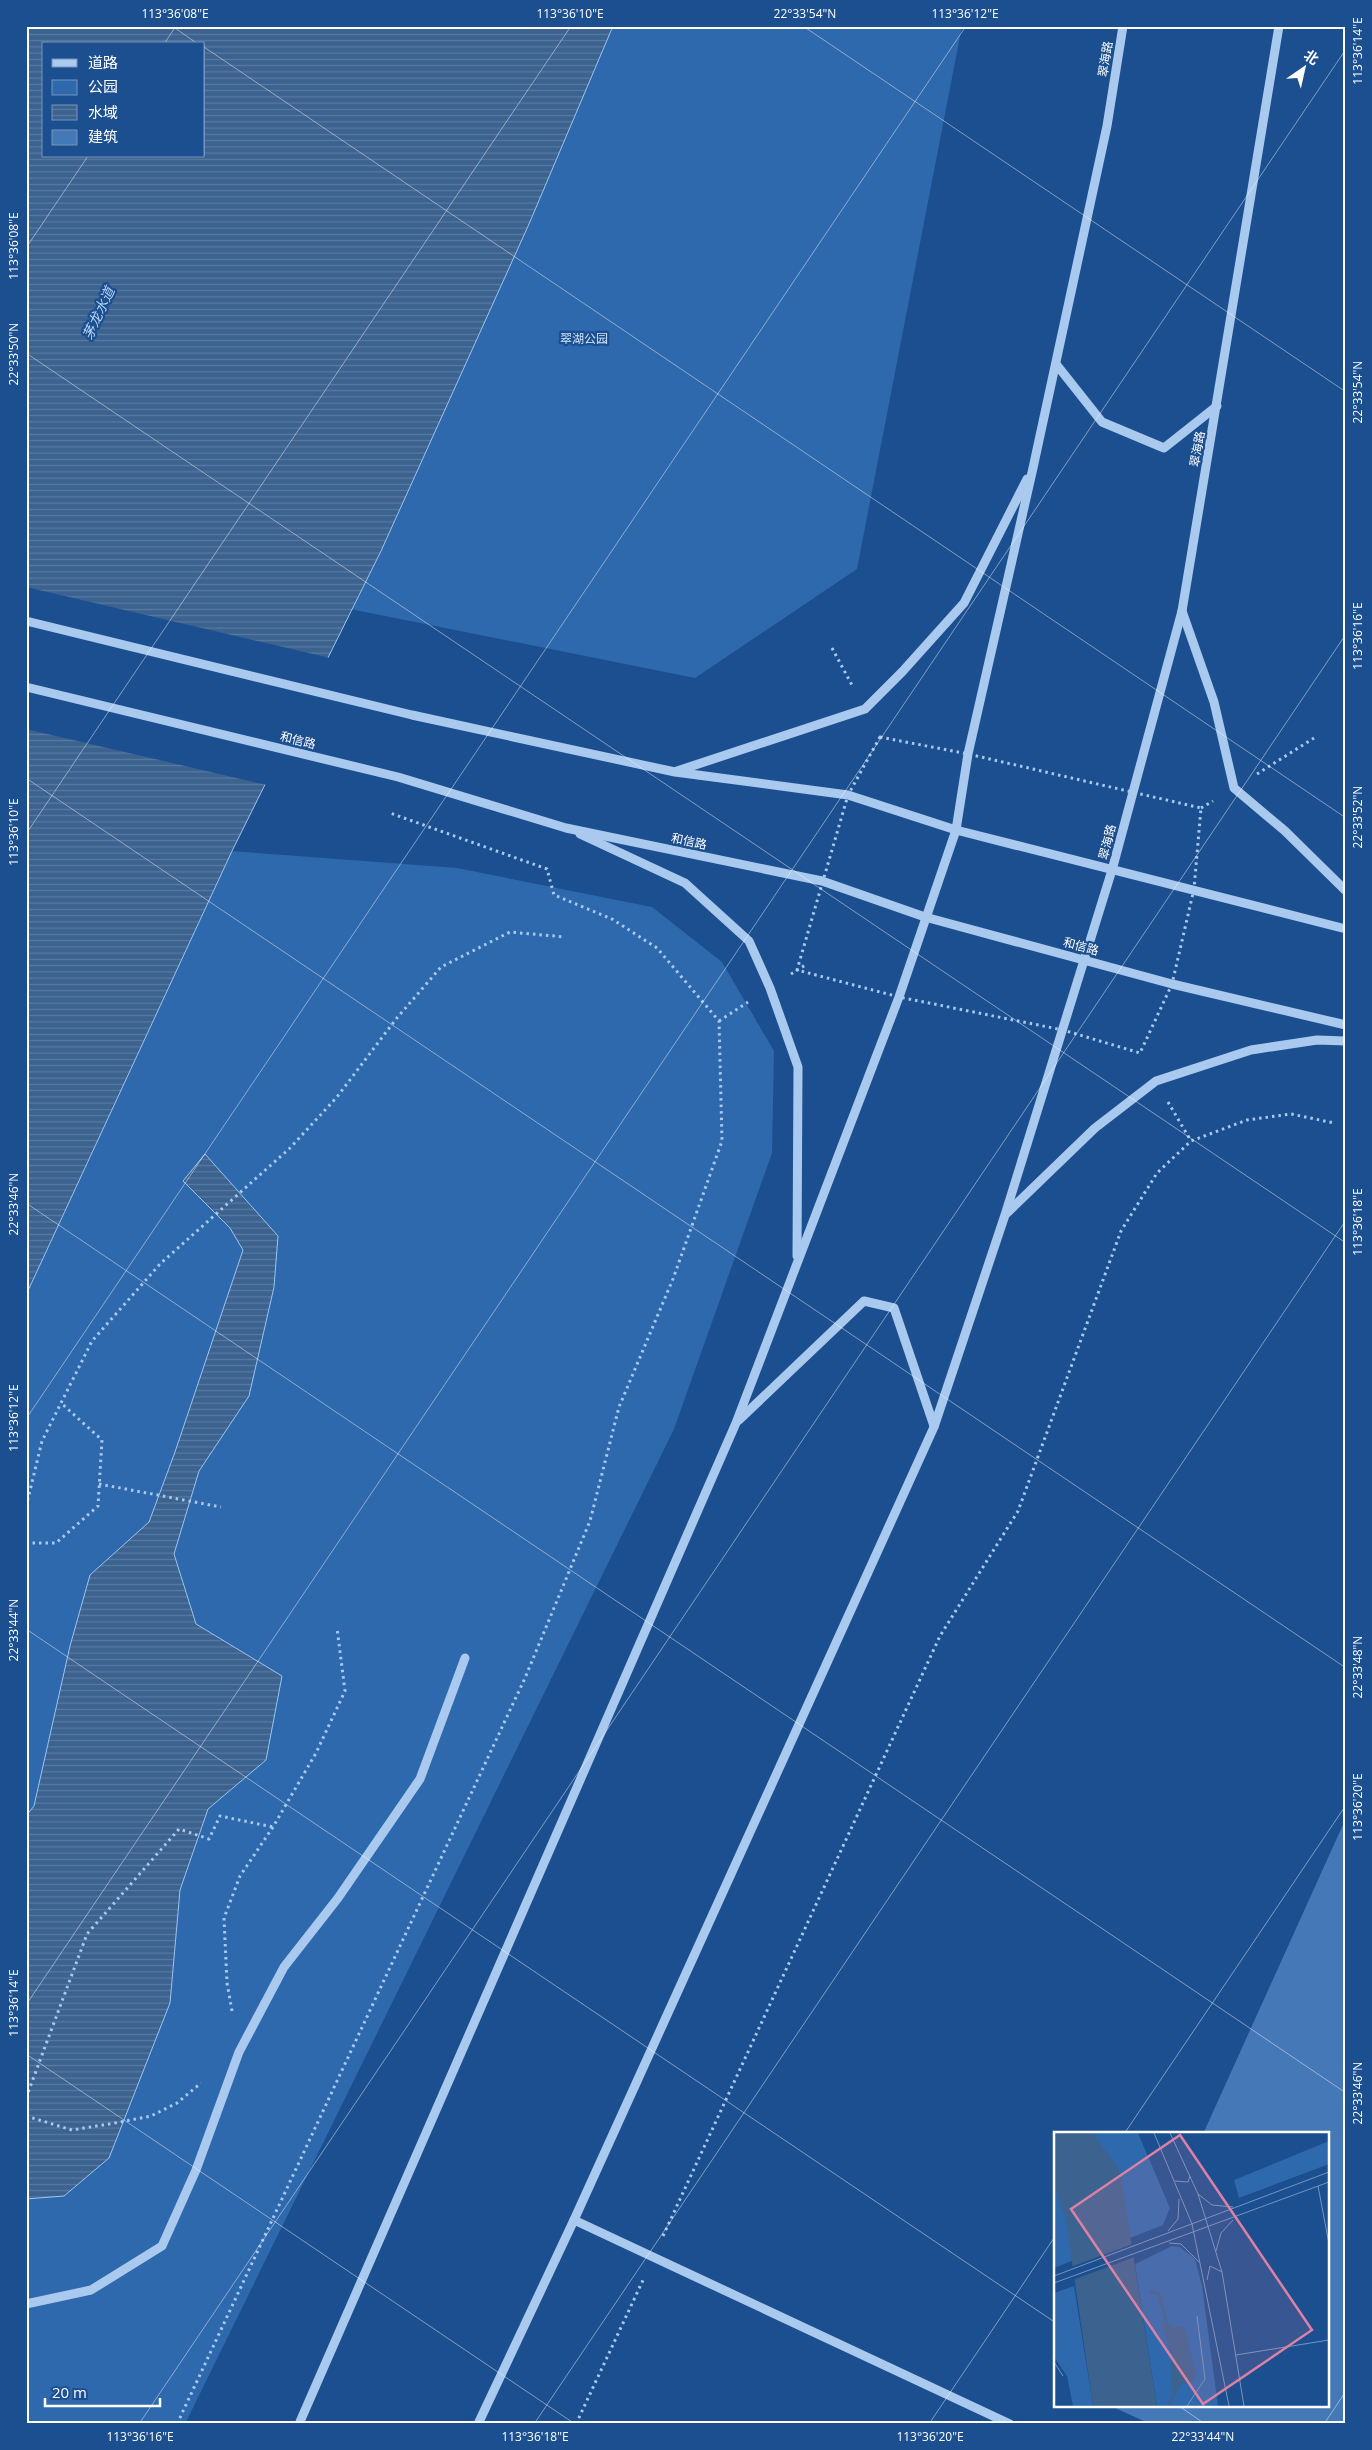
<svg xmlns="http://www.w3.org/2000/svg" width="1372" height="2450" viewBox="0 0 1372 2450" font-family="'Open Sans','Noto Sans SC',sans-serif">
<style>
.park{fill:#2e69ad;fill-rule:evenodd}
.water{fill:url(#water-rules);stroke:#9cc4f0;fill-rule:evenodd}
.pier{fill:#1b4f8f}
.building{fill:#4478b7}
.lines{fill:none;stroke-linecap:round;stroke-linejoin:round}
.path{stroke:#a9c9ee;stroke-width:3;stroke-dasharray:2.5 4;stroke-linecap:butt}
.minor{stroke:#a9c9ee;stroke-width:9}
.ticks{fill:none;stroke:#fff;stroke-width:1;stroke-opacity:0.45}
.labels{text-anchor:middle;dominant-baseline:central;stroke-width:4.5;stroke-linejoin:round;paint-order:stroke}
.street-label{font-size:12px;fill:#fff;stroke:#1b4f8f}
.park-label{font-size:12px;fill:#cfe3fa;stroke:#1b4f8f}
.water-label{font-size:14px;font-style:italic;fill:#b5d3f5;stroke:#1b4f8f}
.inset-road{fill:none;stroke:#7695bc;stroke-width:1}
.view{fill:#dd80a5;fill-opacity:0.15;stroke:#dd80a5;stroke-width:2.5}
.inset-edge{fill:none;stroke:#fff;stroke-width:2.5}
.neatline{fill:none;stroke:#fff;stroke-width:2}
.ticks-label{font-size:12px;text-anchor:middle;fill:#fff}
</style>
<defs>
<pattern id="water-rules" width="6" height="5" patternUnits="userSpaceOnUse" patternTransform="scale(1.25)"><rect width="6" height="5" fill="#3c6290"/><path d="M0 2.5h6" fill="none" stroke="#597aa1"/></pattern>
</defs>
<rect width="100%" height="100%" fill="#1b4f8f"/>
<g class="park">
<path d="M 26,26 L 962,26 L 857,569 L 695,678 L 26,544 ZM 44,44 L 204,44 L 204,156 L 44,156 Z"/>
<polygon points="232,851 457,868 652,907 722,962 774,1051 772,1153 674,1429 185,2424 26,2424 26,1295"/>
</g>
<g class="water">
<path d="M 26,26 L 613,26 L 529,224 L 381,551 L 232,851 L 26,1295 ZM 44,44 L 204,44 L 204,156 L 44,156 Z"/>
<polygon points="205,1154 278,1236 274,1287 249,1396 199,1471 174,1554 196,1624 282,1676 266,1760 208,1809 180,1890 170,2003 109,2158 64,2196 26,2199 26,1816 34,1806 70,1646 90,1575 149,1522 175,1452 243,1250 230,1228 183,1181"/>
</g>
<polygon class="pier" points="26,587 330,658 267,785 26,729"/>
<polygon class="building" points="1346,1818 1346,2424 1150,2424 1111,2406 1328,2406 1328,2134 1203,2134"/>
<g class="lines">
<g class="path">
<polyline points="832,648 853,687"/>
<polygon points="880,737 968,754 1201,808 1194,889 1172,984 1140,1053 1063,1030 899,997 797,970 848,795"/>
<polyline points="1257,774 1314,738"/>
<polyline points="1201,808 1213,801"/>
<polyline points="791,974 807,964"/>
<polyline points="719,1021 748,1002"/>
<polyline points="1168,1102 1191,1141"/>
<polyline points="99,1484 221,1507"/>
<polyline points="26,1507 42,1441 92,1341 160,1264 290,1148 337,1097 396,1019 441,967 510,932 565,937"/>
<polyline points="26,1543 56,1543 98,1506 102,1440 61,1403"/>
<polyline points="232,2011 227,1983 224,1918 240,1876 273,1827 316,1753 345,1691 337,1628"/>
<polyline points="26,2098 87,1934 179,1829 209,1839 220,1816 273,1827"/>
<polyline points="26,2116 72,2130 115,2123 151,2116 177,2103 201,2083"/>
<polyline points="663,2236 940,1636 1018,1511 1121,1231 1157,1173 1191,1141 1247,1120 1291,1114 1334,1123"/>
<polyline points="177,2424 525,1678 590,1521 619,1407 673,1279 722,1141 719,1021 657,948 612,919 554,895 547,869 390,813"/>
<polyline points="576,2424 644,2278"/>
</g>
<g class="minor">
<polyline points="1056,364 1102,422 1164,448 1217,406"/>
<polyline points="1182,611 1214,702 1234,788 1285,831 1346,891"/>
<polyline points="26,621 412,715 675,772 848,795 956,830 1346,929"/>
<polyline points="26,687 398,777 566,828 822,881 925,917 1172,984 1346,1025"/>
<polyline points="677,771 865,709 902,672 964,603 1027,479"/>
<polyline points="580,834 685,883 749,941 770,988 798,1067 797,1256"/>
<polyline points="1007,1213 1095,1128 1156,1081 1251,1050 1317,1040 1346,1041"/>
<polyline points="739,1420 864,1301 894,1308 934,1426"/>
<polyline points="574,2220 1010,2424"/>
<polyline points="26,2304 91,2290 162,2246 196,2170 239,2052 284,1967 338,1898 420,1779 465,1658"/>
<polyline points="299,2424 736,1423 899,997 956,830 968,754 1033,468 1107,126 1123,26"/>
<polyline points="478,2424 574,2220 934,1427 1005,1215 1112,870 1182,611 1279,26"/>
</g>
</g>
<path class="ticks" d="M 172,26 L 198,44M 803,26 L 1346,392M 164,44 L 176,26M 204,47 L 1346,818M 26,248 L 88,156M 26,353 L 1346,1243M 26,778 L 1346,1668M 26,834 L 571,26M 26,1203 L 1346,2093M 26,1419 L 966,26M 26,1629 L 1056,2323M 26,2005 L 1346,49M 26,2054 L 575,2424M 1124,2134 L 1346,1805M 1179,2406 L 1205,2424M 139,2424 L 1346,634M 534,2424 L 1346,1220M 929,2424 L 1056,2235M 1324,2424 L 1346,2391"/>
<g class="labels">
<g class="street-label">
<text transform="translate(1105 59) rotate(-81)">翠海路</text>
<text transform="translate(1197 449) rotate(-80)">翠海路</text>
<text transform="translate(298 740) rotate(14)">和信路</text>
<text transform="translate(689 841) rotate(12)">和信路</text>
<text transform="translate(1107 842) rotate(-76)">翠海路</text>
<text transform="translate(1081 946) rotate(15)">和信路</text>
</g>
<g class="park-label">
<text x="584" y="338">翠湖公园</text>
</g>
<g class="water-label">
<text transform="translate(98 313) rotate(-65)">茅龙水道</text>
</g>
</g>
<g transform="translate(1054 2132)">
<rect width="275" height="275" fill="#1b4f8f"/>
<path d="M 0,1 L 84,1 L 116,76 L 109,93 L 0,136 ZM 275,9 L 275,32 L 185,66 L 180,48 ZM 118,114 L 126,115 L 141,127 L 148,154 L 164,274 L 103,274 L 81,132 ZM 20,154 L 39,274 L 19,274 L 13,244 L 0,225 L 0,161 Z" fill="#2e69ad"/>
<path d="M 0,1 L 39,1 L 66,39 L 103,274 L 39,274 L 12,89 L 0,51 ZM 95,158 L 106,160 L 114,191 L 120,196 L 130,195 L 142,243 L 137,251 L 127,252 L 116,274 L 112,273 L 118,264 L 117,219 L 109,197 L 111,190 L 104,163 L 95,161 Z" fill="#3c6290"/>
<path d="M 81,111 L 83,124 L 16,149 L 14,136 Z" fill="#1b4f8f"/>
<path class="inset-road" d="M 100,1 L 138,92 L 175,274M 116,1 L 144,62 L 168,140 L 190,274M 121,49 L 134,50 L 136,44M 264,54 L 275,112M 144,62 L 158,73 L 179,75M 114,99 L 124,87 L 125,67M 115,111 L 127,112 L 145,130M 162,119 L 167,101 L 179,88M 0,144 L 275,40M 153,148 L 156,134 L 168,140M 0,151 L 275,50M 182,223 L 275,208M 0,230 L 9,244M 133,274 L 151,247 L 143,184"/>
<path class="view" d="M 126,3 L 258,198 L 149,272 L 17,77 Z"/>
<rect width="275" height="275" class="inset-edge"/>
</g>
<rect width="1372" height="2450" fill="none" stroke="#1b4f8f" stroke-width="55"/>
<rect x="42" y="42" width="162" height="115" fill="#1b4f8f" stroke="#7695bc"/>
<rect x="52" y="59" width="25" height="8" fill="#a9c9ee" stroke="#7695bc"/>
<text x="88" y="68" font-size="15" fill="#ffffff">道路</text>
<rect x="52" y="80" width="25" height="15" fill="#2e69ad" stroke="#7695bc"/>
<text x="88" y="92" font-size="15" fill="#ffffff">公园</text>
<rect x="52" y="105" width="25" height="15" fill="url(#water-rules)" stroke="#7695bc"/>
<text x="88" y="118" font-size="15" fill="#ffffff">水域</text>
<rect x="52" y="130" width="25" height="15" fill="#4478b7" stroke="#7695bc"/>
<text x="88" y="142" font-size="15" fill="#ffffff">建筑</text>
<g transform="translate(1304 68) rotate(34)" stroke="#1b4f8f" stroke-width="4" paint-order="stroke">
<path d="M0-4L9 19L0 12L-9 19Z" fill="#ffffff"/>
<text y="-8" font-size="14" font-weight="bold" text-anchor="middle" fill="#ffffff">北</text>
</g>
<path d="M45 2398v8h115v-8" fill="none" stroke="#ffffff" stroke-width="2.5"/>
<text x="52" y="2398" font-size="15" fill="#ffffff" stroke="#1b4f8f" stroke-width="4" paint-order="stroke">20 m</text>
<rect x="28" y="28" width="1316" height="2394" class="neatline"/>
<g class="ticks-label">
<text x="175" y="18">113°36'08"E</text>
<text x="570" y="18">113°36'10"E</text>
<text x="805" y="18">22°33'54"N</text>
<text x="965" y="18">113°36'12"E</text>
<text transform="translate(1358 51) rotate(-90)" y="4">113°36'14"E</text>
<text transform="translate(14 246) rotate(-90)" y="4">113°36'08"E</text>
<text transform="translate(14 354) rotate(-90)" y="4">22°33'50"N</text>
<text transform="translate(1358 392) rotate(-90)" y="4">22°33'54"N</text>
<text transform="translate(1358 636) rotate(-90)" y="4">113°36'16"E</text>
<text transform="translate(1358 817) rotate(-90)" y="4">22°33'52"N</text>
<text transform="translate(14 832) rotate(-90)" y="4">113°36'10"E</text>
<text transform="translate(14 1204) rotate(-90)" y="4">22°33'46"N</text>
<text transform="translate(1358 1222) rotate(-90)" y="4">113°36'18"E</text>
<text transform="translate(14 1418) rotate(-90)" y="4">113°36'12"E</text>
<text transform="translate(14 1630) rotate(-90)" y="4">22°33'44"N</text>
<text transform="translate(1358 1667) rotate(-90)" y="4">22°33'48"N</text>
<text transform="translate(1358 1807) rotate(-90)" y="4">113°36'20"E</text>
<text transform="translate(14 2003) rotate(-90)" y="4">113°36'14"E</text>
<text transform="translate(1358 2093) rotate(-90)" y="4">22°33'46"N</text>
<text x="140" y="2441">113°36'16"E</text>
<text x="535" y="2441">113°36'18"E</text>
<text x="930" y="2441">113°36'20"E</text>
<text x="1203" y="2441">22°33'44"N</text>
</g>
</svg>
